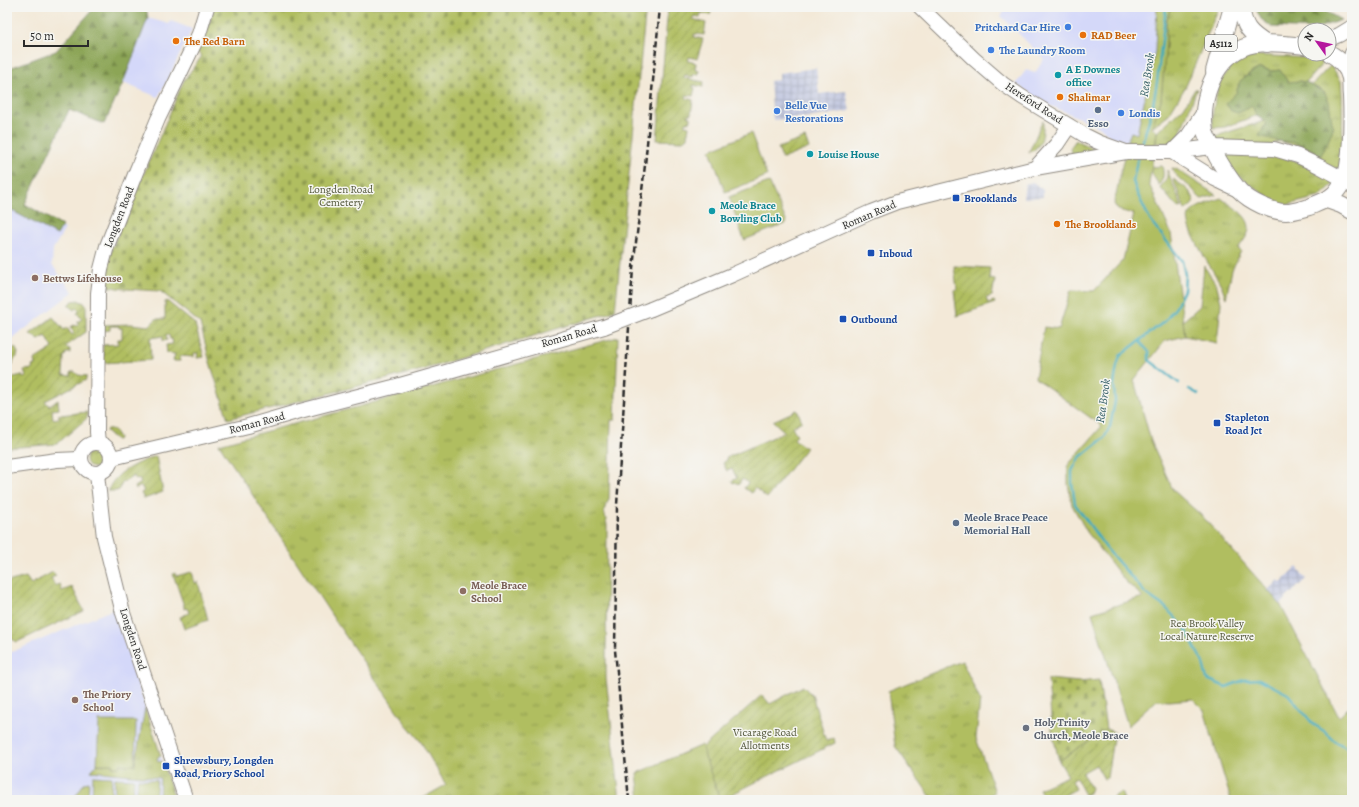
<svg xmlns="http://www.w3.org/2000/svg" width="1359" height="807" viewBox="0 0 1359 807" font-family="Alegreya,serif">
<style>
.built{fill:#d4d8f9}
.industrial{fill:url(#industrial-grid)}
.grass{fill:url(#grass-tufts);stroke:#6e7446}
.forest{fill:url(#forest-firs);stroke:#5c6840}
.cemetery{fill:url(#cemetery-stones);stroke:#6e7446}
.park{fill:#b0be60;stroke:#6e7446}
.garden{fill:url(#garden-furrows);stroke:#6e7446}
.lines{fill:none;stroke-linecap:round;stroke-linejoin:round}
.stream{stroke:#3fabbe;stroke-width:2.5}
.secondary-casing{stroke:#8f8a82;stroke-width:16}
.primary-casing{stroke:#8f8a82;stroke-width:18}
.secondary{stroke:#fff;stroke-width:14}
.primary{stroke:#fff;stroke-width:16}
.rail{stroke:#2b2b2b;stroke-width:2.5;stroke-dasharray:6 3;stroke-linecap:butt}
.secondary-bridge-casing{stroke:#8f8a82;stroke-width:16;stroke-linecap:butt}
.secondary-bridge{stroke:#fff;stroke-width:14}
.shop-dot{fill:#3f7fe0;stroke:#f6f6f2;stroke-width:1.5}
.food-dot{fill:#e8710a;stroke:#f6f6f2;stroke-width:1.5}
.culture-dot{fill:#0f9aa8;stroke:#f6f6f2;stroke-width:1.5}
.service-dot{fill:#5c6f8a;stroke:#f6f6f2;stroke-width:1.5}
.transit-dot{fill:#1a4fb4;stroke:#f6f6f2;stroke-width:1.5}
.education-dot{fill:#8d6e63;stroke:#f6f6f2;stroke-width:1.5}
.worship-dot{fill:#6b7280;stroke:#f6f6f2;stroke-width:1.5}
.labels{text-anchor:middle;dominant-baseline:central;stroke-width:3;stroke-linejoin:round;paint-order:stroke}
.shield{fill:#f6f6f2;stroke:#686867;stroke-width:1}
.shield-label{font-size:10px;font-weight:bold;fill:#2b2b2b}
.shop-label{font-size:11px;font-weight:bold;fill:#366cbe;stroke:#f6f6f2;text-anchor:start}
.food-label{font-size:11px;font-weight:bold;fill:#c56008;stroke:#f6f6f2;text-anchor:start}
.culture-label{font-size:11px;font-weight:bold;fill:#0d838f;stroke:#f6f6f2;text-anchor:start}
.street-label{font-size:11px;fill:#2b2b2b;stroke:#f6f6f2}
.service-label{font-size:11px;font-weight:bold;fill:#4e5e75;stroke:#f6f6f2}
.park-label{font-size:11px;fill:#53573b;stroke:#f6f6f2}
.transit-label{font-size:11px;font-weight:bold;fill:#164399;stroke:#f6f6f2;text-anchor:start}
.education-label{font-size:11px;font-weight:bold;fill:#785e54;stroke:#f6f6f2;text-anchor:start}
.worship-label{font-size:11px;font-weight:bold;fill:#5b616d;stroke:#f6f6f2;text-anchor:start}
.water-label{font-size:12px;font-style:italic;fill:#335e66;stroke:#f6f6f2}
</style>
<defs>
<pattern id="industrial-grid" width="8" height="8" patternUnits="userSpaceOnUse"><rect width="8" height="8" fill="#bdc3de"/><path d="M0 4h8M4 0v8" fill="none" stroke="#9a9fb4"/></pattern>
<pattern id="grass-tufts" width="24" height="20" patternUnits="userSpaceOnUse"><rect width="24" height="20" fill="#b0be60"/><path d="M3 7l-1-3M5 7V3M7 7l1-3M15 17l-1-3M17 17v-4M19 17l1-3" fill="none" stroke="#8f9b4f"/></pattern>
<pattern id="forest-firs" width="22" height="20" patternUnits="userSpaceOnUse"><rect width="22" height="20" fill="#8ca556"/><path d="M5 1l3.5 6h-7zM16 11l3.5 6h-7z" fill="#738747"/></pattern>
<pattern id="cemetery-stones" width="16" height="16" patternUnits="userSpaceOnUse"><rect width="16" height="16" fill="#b0be60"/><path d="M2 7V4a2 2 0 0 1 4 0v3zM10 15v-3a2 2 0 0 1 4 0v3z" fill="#8f9b4f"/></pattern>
<pattern id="garden-furrows" width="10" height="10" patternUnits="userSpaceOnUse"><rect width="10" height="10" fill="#b0be60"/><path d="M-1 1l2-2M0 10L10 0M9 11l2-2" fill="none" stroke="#8f9b4f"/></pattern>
</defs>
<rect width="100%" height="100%" fill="#f6f6f2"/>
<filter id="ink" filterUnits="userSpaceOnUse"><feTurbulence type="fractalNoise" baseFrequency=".025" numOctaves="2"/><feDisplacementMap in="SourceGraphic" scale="8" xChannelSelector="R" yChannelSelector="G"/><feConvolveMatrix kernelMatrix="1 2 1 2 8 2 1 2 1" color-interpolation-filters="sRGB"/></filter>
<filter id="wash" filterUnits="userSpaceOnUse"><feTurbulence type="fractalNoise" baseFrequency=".012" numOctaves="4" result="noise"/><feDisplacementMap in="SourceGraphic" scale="16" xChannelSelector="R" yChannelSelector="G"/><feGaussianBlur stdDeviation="0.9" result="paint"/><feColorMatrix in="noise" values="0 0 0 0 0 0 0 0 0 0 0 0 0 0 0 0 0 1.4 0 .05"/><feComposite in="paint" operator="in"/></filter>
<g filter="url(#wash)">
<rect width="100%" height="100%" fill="#f3e9d8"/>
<g class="built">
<polygon points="1007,7 1157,7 1155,51 1137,134 1131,132 1127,142 1109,136 1103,129 1082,119 1049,105 1016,84 1026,70 1035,73 1044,59 1001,16"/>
<polygon points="148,18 169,24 171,21 192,29 167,81 158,97 123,83"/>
<polygon points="7,194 65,229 53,249 52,265 73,292 7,343"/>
<polygon points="114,609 175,800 7,800 7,654"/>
</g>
<g class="industrial">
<polygon points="816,68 819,94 846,91 850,111 813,117 773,120 770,81 779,80 779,73"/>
<polygon points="1033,182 1043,190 1043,197 1023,198 1025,184"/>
<polygon points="1297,567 1306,579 1280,604 1267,591 1278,580 1281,582"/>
</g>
<g class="grass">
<polygon points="1171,7 1219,7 1186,86 1169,114 1152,127 1161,100 1166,44 1166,22"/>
<path d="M 1251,55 L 1311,58 L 1325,61 L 1306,82 L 1299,81 L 1288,83 L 1280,70 L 1272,71 L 1260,68 C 1245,76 1242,77 1236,93 L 1252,106 L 1258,115 L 1225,127 L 1213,128 C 1213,121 1212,113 1214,106 C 1217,85 1228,60 1251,55 Z"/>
<path d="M 1331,65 L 1341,81 L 1342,95 L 1343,158 L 1340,171 L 1312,156 L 1307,149 L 1279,141 L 1270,146 L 1217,146 L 1215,136 L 1265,121 L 1267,123 L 1262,130 L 1279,141 L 1294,142 L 1313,150 L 1323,150 C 1331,138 1333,107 1325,94 C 1323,90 1317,88 1312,85 Z"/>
<path d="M 1195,89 L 1197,89 L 1179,136 C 1172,144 1166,143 1156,143 L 1157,132 L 1184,107 Z"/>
<path d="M 1043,120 C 1043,133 1044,147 1029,152 Z"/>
<polygon points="1076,140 1079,142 1100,151 1072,156 1070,148"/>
<path d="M 1219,153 C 1251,153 1283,153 1312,167 C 1320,171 1328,177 1336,182 L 1319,197 L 1287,205 L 1273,201 L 1237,175 Z"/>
<path d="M 1162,166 C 1164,174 1164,178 1159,185 L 1152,174 L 1152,167 Z"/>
<path d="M 1172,168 L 1176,169 L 1216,195 L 1202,199 C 1198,197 1198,195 1195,192 C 1187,182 1177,181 1172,168 Z"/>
<path d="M 1167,170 L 1168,172 L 1182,207 L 1179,208 L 1175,205 L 1160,187 C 1165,182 1168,178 1167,170 Z"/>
<path d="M 1173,179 C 1183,186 1206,199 1185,210 Z"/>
<path d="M 1221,198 C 1231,206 1254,217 1248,233 C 1246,238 1241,244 1238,249 L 1241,251 L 1232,270 L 1226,298 C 1224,293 1223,288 1220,283 C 1214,272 1183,226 1189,215 C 1193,207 1213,201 1221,198 Z"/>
<polygon points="1204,266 1217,286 1221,303 1217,343 1185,336 1183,321 1200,306"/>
<polygon points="618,337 615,420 611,420 609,499 604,510 607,525 606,678 620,800 419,800 446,785 421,742 406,724 336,622 219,444"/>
<path d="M 107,429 C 113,428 116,432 119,438 L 118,440 L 117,440 L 108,434 L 106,431 Z"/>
<circle cx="95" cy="459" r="9"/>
<polygon points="962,661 980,700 976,738 995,792 981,800 933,800 895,746 888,691"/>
<polygon points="145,708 161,756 157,758 158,762 162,761 175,800 159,800 160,778 91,771 97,764 113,764 119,767 119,764 135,764"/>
<polygon points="89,782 88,800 73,800 84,783"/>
</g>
<g class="forest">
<polygon points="95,7 146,7 148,18 123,83 104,124 69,110 25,204 62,226 57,235 7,208 7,69 56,51"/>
<polygon points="1255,7 1318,7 1341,20 1315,29 1272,27 1261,19"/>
<polygon points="1260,68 1272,71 1280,70 1288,82 1299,81 1306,82 1325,93 1329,102 1333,129 1327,144 1320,157 1313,150 1294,142 1279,141 1259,136 1267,123 1256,114 1252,106 1238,113 1231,111 1226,103 1236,93 1240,81 1250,73"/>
</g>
<g class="cemetery">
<polygon points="214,7 646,7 615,311 422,370 228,419 209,359 200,323 160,291 125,289 103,286 112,248 184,80 202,56 197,52 204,40"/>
<polygon points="1048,679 1079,682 1099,680 1106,729 1059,761 1052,731"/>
</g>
<g class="park">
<polygon points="1157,7 1171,7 1166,22 1166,44 1161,100 1152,127 1157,132 1149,184 1171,233 1185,336 1165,341 1134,380 1151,441 1173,490 1202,516 1280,604 1339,717 1352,704 1352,800 1231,800 1204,710 1193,699 1168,701 1157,700 1128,726 1092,613 1143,597 1125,581 1087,532 1072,505 1068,484 1068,465 1102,426 1035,378 1044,327 1059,329 1071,290 1094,291 1123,260 1134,214 1118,210 1114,204 1127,142 1131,132 1137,134 1155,51"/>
<polygon points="751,133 767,176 725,192 710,150"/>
<polygon points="769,182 787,223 744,240 729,197"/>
<polygon points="99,721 136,721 135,765 120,764 119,767 113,767 113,764 97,764"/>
<polygon points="702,745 720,800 640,800 637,773"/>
<polygon points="93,776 112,777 111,800 92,800"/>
<polygon points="115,778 134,779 133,800 114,800"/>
<polygon points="138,779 157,780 155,800 136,800"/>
</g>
<g class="garden">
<polygon points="668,7 705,7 712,9 710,15 701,13 700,17 694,16 693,19 706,23 704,35 694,34 694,37 703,39 697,59 689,57 688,61 696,63 695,70 699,71 698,75 694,74 693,77 685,75 684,78 704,82 703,87 693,85 693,87 695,88 693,96 687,95 686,98 693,100 693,101 691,114 688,114 688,117 690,117 690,123 686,122 685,125 689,126 687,138 683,141 657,140"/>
<polygon points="805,138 809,148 782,159 778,148"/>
<polygon points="954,266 990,268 989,279 995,280 992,296 986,298 988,303 994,301 995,303 957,316 954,290 957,289"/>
<polygon points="78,300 86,304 86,332 65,347 70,349 70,353 66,353 65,356 64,356 63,375 71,376 71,372 75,372 78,375 86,376 86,380 45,401 49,406 58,400 59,409 52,410 53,419 59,418 59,414 60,415 87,412 87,418 57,444 7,448 7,367 10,378 22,375 23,378 26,377 24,370 33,369 32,366 35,365 34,360 53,348 46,336 39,340 30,334 53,317 64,330 67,328 72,335 74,333 70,326 71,327 74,325 76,326 79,324 77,322 82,319 77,313 79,311 77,308 74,310 68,305 73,301"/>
<polygon points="167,301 195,324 204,357 197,358 198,353 194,353 194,357 180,356 180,361 173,361 175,354 167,353 166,345 173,344 172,339 170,339 169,335 166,335 167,340 163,341 163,336 150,338 151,360 103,363 103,345 118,344 118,339 122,339 122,328 119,328 119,326 110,326 110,330 103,331 103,325 131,324 149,326 156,319 165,319 165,302"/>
<polygon points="15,347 18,353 17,357 13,361 13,364 7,366 7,353"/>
<polygon points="797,410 802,421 792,427 797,435 794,439 806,448 767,498 755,488 751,493 744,488 748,483 743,479 738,485 735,482 733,483 732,481 737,478 732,469 727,471 723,463 727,460 726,458 785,432 773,421"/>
<path d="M 156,456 L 163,492 L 144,499 L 141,493 L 144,491 L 141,486 L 136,489 L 135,487 L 141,483 L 139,479 L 136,480 L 134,476 L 122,483 L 119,490 L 116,491 L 108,491 C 114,472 139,462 156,456 Z"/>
<polygon points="53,572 56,576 51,578 55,586 60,584 62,591 72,587 84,611 17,642 12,639 7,633 7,582 26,577 31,584"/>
<polygon points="192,572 195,583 198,582 208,620 184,629 180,617 189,613 187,608 184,609 184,606 173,574 175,573 176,576"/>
<polygon points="803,686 812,695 826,741 834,738 835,743 720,800 702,748 762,695 770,704"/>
<polygon points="1106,729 1114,732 1107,778 1104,779 1096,765 1082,773 1091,788 1089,793 1085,795 1076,778 1072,781 1076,789 1063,796 1064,800 1045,800 1039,789 1068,776 1059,761"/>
<polygon points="1121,792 1124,800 1109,800"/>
</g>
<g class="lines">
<g class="stream">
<polyline points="1141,147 1152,110 1157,82 1166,7"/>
<polyline points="1138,156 1133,181 1137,193 1150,220 1182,261 1185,275 1184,290 1176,307 1165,321 1120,356 1117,366 1114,384 1115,401 1110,427 1104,438 1079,458 1072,471 1072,483 1075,504 1106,548 1146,594 1165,607 1185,628 1203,663 1207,679 1226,687 1244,680 1259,679 1288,694 1313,724 1324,731 1336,742 1348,748 1352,752"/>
<polyline points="1140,342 1149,352 1149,360 1179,383"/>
<polyline points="1189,389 1198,394"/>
</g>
</g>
</g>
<g filter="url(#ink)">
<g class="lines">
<g class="secondary-casing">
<g id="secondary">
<polyline points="920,7 974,59 1003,84 1022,97 1086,136 1098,142 1126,152 1172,152 1212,147 1274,149 1298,156 1319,166 1345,180 1352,186"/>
<polyline points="1329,39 1339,35 1352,27"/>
<polyline points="1350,77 1349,65 1352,53"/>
<polyline points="1172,152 1215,179 1240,191"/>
<polyline points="1172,152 1188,136 1204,112"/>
<polyline points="1035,168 1057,144 1069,126"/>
<polyline points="651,309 732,275 871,212 897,202 1035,168 1126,152"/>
<circle cx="96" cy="458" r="15"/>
<polyline points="98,443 97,432 98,293 101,269 107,246 136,172 158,119 199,34 207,7"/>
<polyline points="112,458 248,426 300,411 393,387 604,327"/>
<polyline points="7,467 57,460 80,459"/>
<polyline points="97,474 104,537 123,613 186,800"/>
</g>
</g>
<g class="primary-casing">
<g id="primary">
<path d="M 1241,7 C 1244,27 1249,33 1267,44"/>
<path d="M 1305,46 C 1287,44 1258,40 1242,48 C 1213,62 1200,100 1205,131 C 1206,136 1210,142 1212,147 C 1217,159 1231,181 1240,191 C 1249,201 1272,212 1286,212 C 1294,212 1301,209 1309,207 C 1321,202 1332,199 1339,188 C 1344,181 1347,174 1348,166 C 1352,143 1352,119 1351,96 C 1350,90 1351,84 1350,78 C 1348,68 1339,58 1329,53"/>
<polyline points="1214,71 1232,7"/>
<polyline points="1327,200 1341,205 1352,211"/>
</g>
</g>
<use href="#secondary" class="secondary"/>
<use href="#primary" class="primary"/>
<polyline class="rail" points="629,800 615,650 617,505 633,268 645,165 660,7"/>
<g class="secondary-bridge-casing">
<polyline id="secondary-bridge" points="604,327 651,309"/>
</g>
<use href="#secondary-bridge" class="secondary-bridge"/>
</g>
</g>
<g class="shop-dot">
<circle cx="1068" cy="27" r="4"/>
<circle cx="991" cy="50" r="4"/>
<circle cx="777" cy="111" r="4"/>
<circle cx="1121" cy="113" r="4"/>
</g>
<g class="food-dot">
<circle cx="1083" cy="35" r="4"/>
<circle cx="176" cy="41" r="4"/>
<circle cx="1060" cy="97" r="4"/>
<circle cx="1057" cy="224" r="4"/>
</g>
<g class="culture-dot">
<circle cx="1058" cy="75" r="4"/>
<circle cx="810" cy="154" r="4"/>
<circle cx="712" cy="211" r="4"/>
</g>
<g class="service-dot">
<circle cx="1098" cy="110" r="4"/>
<circle cx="956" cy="523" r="4"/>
</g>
<g class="transit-dot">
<rect x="952" y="194" width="8" height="8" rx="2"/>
<rect x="867" y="249" width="8" height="8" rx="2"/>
<rect x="839" y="315" width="8" height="8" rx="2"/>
<rect x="1213" y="419" width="8" height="8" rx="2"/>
<rect x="162" y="762" width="8" height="8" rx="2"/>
</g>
<g class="education-dot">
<circle cx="35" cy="278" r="4"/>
<circle cx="463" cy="591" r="4"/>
<circle cx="75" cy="700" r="4"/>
</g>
<circle class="worship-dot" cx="1026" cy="728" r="4"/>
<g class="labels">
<rect class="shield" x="1205" y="35" width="32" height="16" rx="3"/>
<g class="shield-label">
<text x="1221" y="43">A5112</text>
</g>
<g class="shop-label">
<text x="1060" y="27" text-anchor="end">Pritchard Car Hire</text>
<text x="999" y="50">The Laundry Room</text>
<text x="785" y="105">Belle Vue<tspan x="785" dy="13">Restorations</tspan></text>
<text x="1129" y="113">Londis</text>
</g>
<g class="food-label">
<text x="1091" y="35">RAD Beer</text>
<text x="184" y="41">The Red Barn</text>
<text x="1068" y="97">Shalimar</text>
<text x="1065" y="224">The Brooklands</text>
</g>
<g class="culture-label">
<text x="1066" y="69">A E Downes<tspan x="1066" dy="13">office</tspan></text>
<text x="818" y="154">Louise House</text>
<text x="720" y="205">Meole Brace<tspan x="720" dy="13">Bowling Club</tspan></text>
</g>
<g class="street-label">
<text transform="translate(1034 103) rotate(33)">Hereford Road</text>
<text transform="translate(869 215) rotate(-23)">Roman Road</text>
<text transform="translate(119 217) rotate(-69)">Longden Road</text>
<text transform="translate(569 336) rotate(-16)">Roman Road</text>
<text transform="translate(257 423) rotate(-15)">Roman Road</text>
<text transform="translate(133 639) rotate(72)">Longden Road</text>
</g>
<g class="service-label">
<text x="1098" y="123">Esso</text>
<text x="964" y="517" text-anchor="start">Meole Brace Peace<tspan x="964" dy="13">Memorial Hall</tspan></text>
</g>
<g class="park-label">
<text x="341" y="189">Longden Road<tspan x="341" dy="13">Cemetery</tspan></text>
<text x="1207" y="623">Rea Brook Valley<tspan x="1207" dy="13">Local Nature Reserve</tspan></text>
<text x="765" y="732">Vicarage Road<tspan x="765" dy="13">Allotments</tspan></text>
</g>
<g class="transit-label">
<text x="964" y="198">Brooklands</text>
<text x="879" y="253">Inboud</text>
<text x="851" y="319">Outbound</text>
<text x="1225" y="417">Stapleton<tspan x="1225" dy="13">Road Jct</tspan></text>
<text x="174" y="760">Shrewsbury, Longden<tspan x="174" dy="13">Road, Priory School</tspan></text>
</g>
<g class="education-label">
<text x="43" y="278">Bettws Lifehouse</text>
<text x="471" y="585">Meole Brace<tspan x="471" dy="13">School</tspan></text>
<text x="83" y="694">The Priory<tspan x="83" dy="13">School</tspan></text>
</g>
<g class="worship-label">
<text x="1034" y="722">Holy Trinity<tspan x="1034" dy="13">Church, Meole Brace</tspan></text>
</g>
<g class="water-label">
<text transform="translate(1147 75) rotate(-81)">Rea Brook</text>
<text transform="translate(1103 401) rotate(-82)">Rea Brook</text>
</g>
</g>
<rect width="1359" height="807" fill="none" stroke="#f6f6f2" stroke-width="24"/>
<g transform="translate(1317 42) rotate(303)"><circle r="19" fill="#f6f6f2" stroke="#a5a5a2"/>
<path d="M0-3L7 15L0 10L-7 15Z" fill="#b5179e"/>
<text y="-6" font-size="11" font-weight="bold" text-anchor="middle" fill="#2b2b2b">N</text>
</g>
<path d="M24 40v6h64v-6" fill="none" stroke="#2b2b2b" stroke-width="2"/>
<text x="30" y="40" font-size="12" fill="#2b2b2b" stroke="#f6f6f2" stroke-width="3" paint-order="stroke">50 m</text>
</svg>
